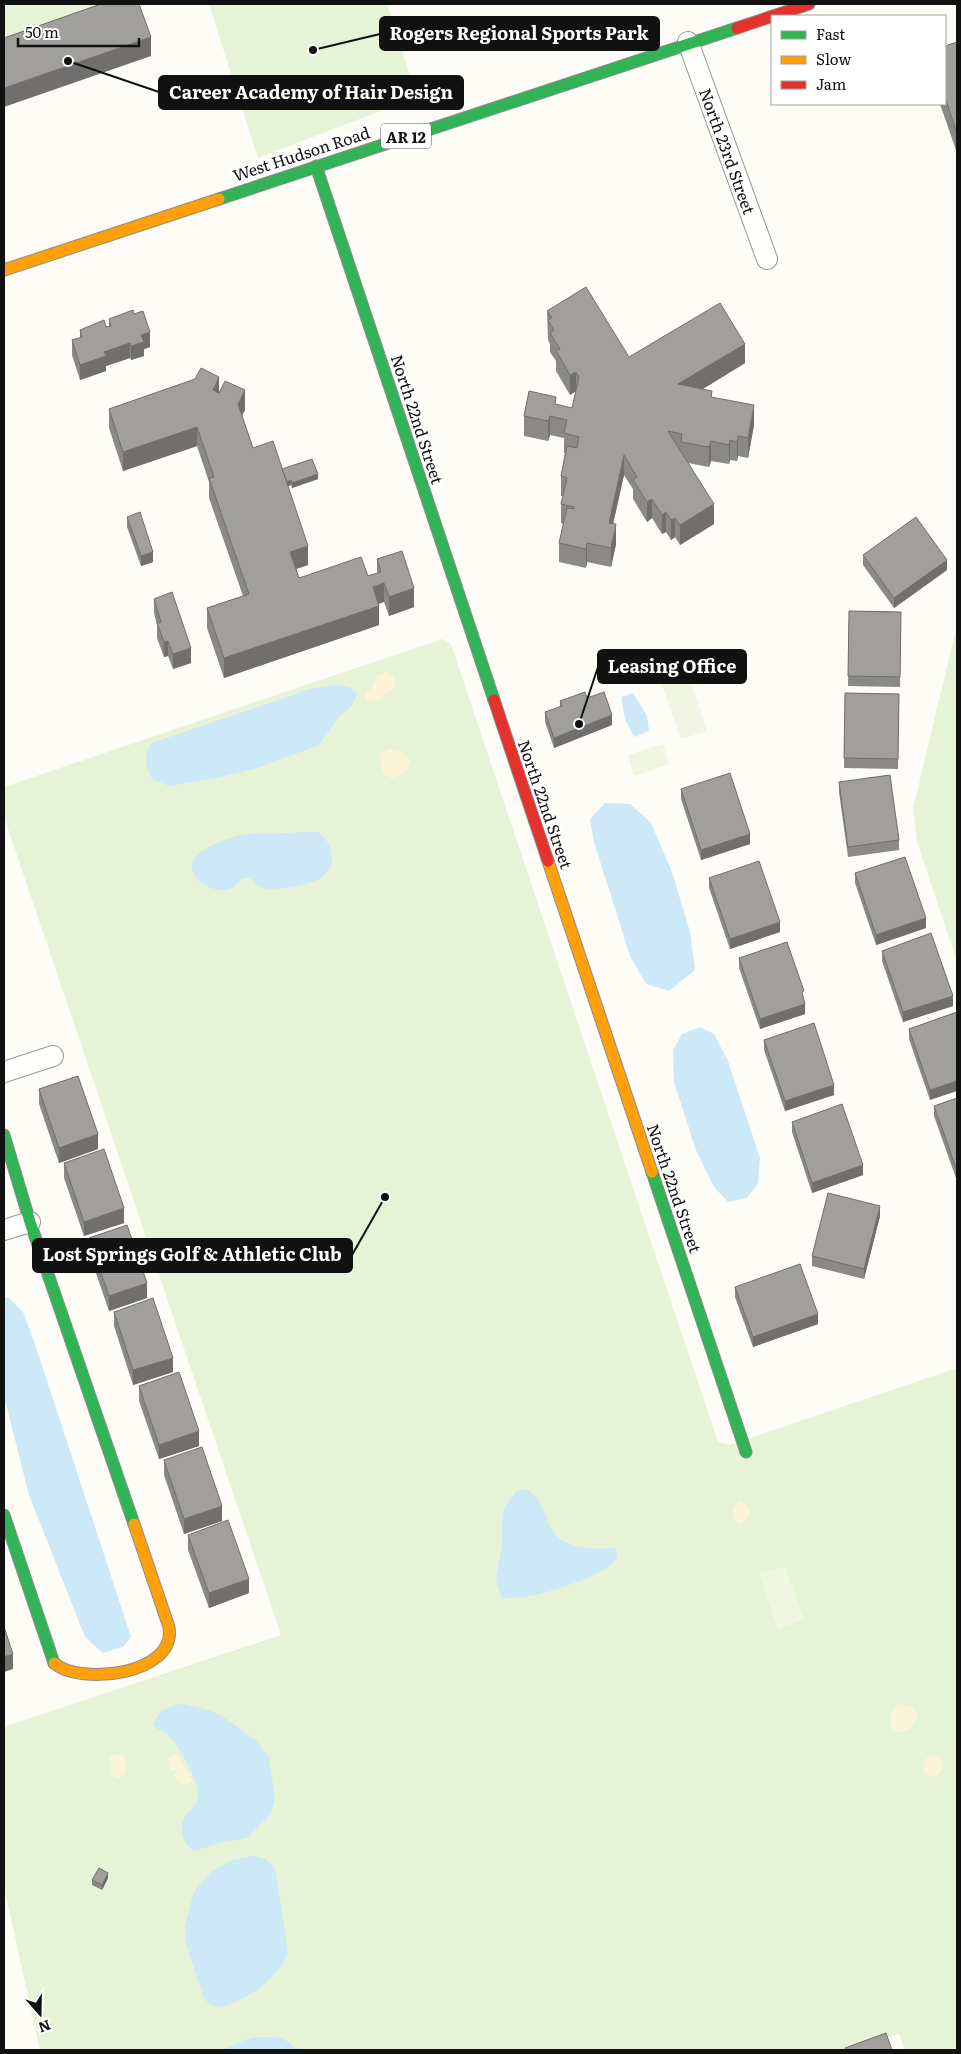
<svg xmlns="http://www.w3.org/2000/svg" width="961" height="2054" viewBox="0 0 961 2054" font-family="Literata,serif">
<style>
.green{fill:#e7f3d7}
.sand{fill:#fcf4d9}
.pitch{fill:#f0f6e1}
.water{fill:#cde8f7}
.lines{fill:none;stroke-linecap:round;stroke-linejoin:round}
.street-casing{stroke:#979795;stroke-width:22}
.fast-casing{stroke:#8e8d8b;stroke-width:13}
.slow-casing{stroke:#8e8d8b;stroke-width:13}
.jam-casing{stroke:#8e8d8b;stroke-width:13}
.street{stroke:#fffffe;stroke-width:20}
.fast{stroke:#30b455;stroke-width:11}
.slow{stroke:#ff9f0a;stroke-width:11}
.jam{stroke:#e5322d;stroke-width:11}
.wall{fill:#8a8986}
.shaded-wall{fill:#716f6d}
.building{fill:#a19f9c;stroke:#716f6d}
.labels{text-anchor:middle;dominant-baseline:central;stroke-width:5;stroke-linejoin:round;paint-order:stroke}
.shield{fill:#fff;stroke:#585858;stroke-width:1}
.shield-label{font-size:15px;font-weight:bold;fill:#111}
.street-label{font-size:16px;fill:#111;stroke:#fff}
.leader{fill:none;stroke:#111;stroke-width:2}
.callout-dot{fill:#111;stroke:#fff;stroke-width:2}
.callout{fill:#111;stroke:#111;stroke-width:2}
.callout-label{font-size:18px;text-anchor:middle;font-weight:bold;fill:#fff}
</style>
<rect width="100%" height="100%" fill="#fdfcf7"/>
<g class="green">
<polygon points="4,4 138,4 4,48"/>
<polygon points="209,4 387,4 417,97 258,158"/>
<polygon points="957,625 957,962 917,842 913,809"/>
<polygon points="442,639 451,644 718,1442 729,1445 957,1368 957,2050 905,2050 899,2034 850,2050 40,2050 4,1887 4,1727 281,1635 4,817 4,787"/>
</g>
<g class="sand">
<polygon points="387,671 394,677 395,687 377,701 367,700 364,696 373,686 377,676"/>
<path d="M 391,749 C 400,751 408,753 410,763 L 404,773 L 392,778 L 383,774 L 379,757 L 380,753 Z"/>
<polygon points="740,1501 747,1505 750,1514 741,1523 738,1523 735,1520 733,1508"/>
<path d="M 900,1704 L 913,1707 L 918,1715 L 910,1728 L 900,1733 L 891,1730 C 891,1719 889,1708 900,1704 Z"/>
<polygon points="177,1753 192,1781 184,1786 176,1781 174,1775 177,1771 170,1769 169,1758"/>
<polygon points="117,1754 123,1755 126,1772 121,1778 115,1777 111,1772 110,1757"/>
<circle cx="933" cy="1766" r="10"/>
</g>
<g class="pitch">
<polygon points="689,675 707,731 681,739 662,684"/>
<polygon points="663,744 669,764 634,776 628,755"/>
<polygon points="785,1566 804,1620 778,1629 759,1574"/>
</g>
<g class="water">
<path d="M 337,685 L 351,688 L 357,694 L 352,706 L 339,717 L 319,745 L 257,768 L 221,777 L 169,786 L 152,779 C 146,767 142,754 152,743 L 310,689 Z"/>
<polygon points="633,693 647,716 649,731 634,737 625,719 621,697"/>
<polygon points="605,803 630,804 651,823 672,872 690,932 695,970 669,991 646,984 630,956 594,842 590,819"/>
<path d="M 318,832 C 335,845 338,866 319,879 C 309,885 265,894 257,885 C 254,881 249,877 244,878 C 239,880 237,886 232,888 C 217,894 196,885 192,869 C 188,850 228,838 242,835 C 255,832 270,834 284,833 C 295,833 306,831 318,832 Z"/>
<polygon points="700,1027 714,1034 728,1061 760,1158 758,1183 747,1198 728,1202 714,1187 696,1150 674,1082 673,1050 682,1034"/>
<polygon points="4,1297 9,1298 23,1312 35,1344 131,1637 123,1647 103,1653 85,1637 29,1495 4,1396"/>
<path d="M 524,1489 C 543,1495 544,1518 553,1532 C 565,1549 597,1550 615,1548 L 617,1553 L 617,1559 C 613,1562 609,1566 605,1569 C 586,1581 523,1603 502,1597 L 498,1589 L 496,1578 L 502,1547 L 502,1522 L 504,1509 L 516,1491 Z"/>
<path d="M 185,1704 L 209,1710 L 222,1716 L 258,1742 L 269,1758 L 275,1798 L 271,1814 L 248,1837 L 239,1840 L 225,1841 L 195,1851 C 189,1848 185,1843 183,1837 C 177,1810 197,1814 198,1795 C 198,1780 180,1747 169,1736 C 164,1731 157,1730 153,1725 C 158,1711 171,1704 185,1704 Z"/>
<path d="M 252,1856 C 266,1858 270,1860 276,1873 L 288,1953 C 277,1981 247,1999 219,2008 L 213,2006 L 204,1999 L 186,1943 L 185,1927 L 192,1898 L 197,1887 L 211,1872 L 233,1860 Z"/>
<path d="M 258,2037 C 273,2037 284,2035 293,2047 L 307,2050 L 223,2050 L 244,2040 Z"/>
</g>
<g class="lines">
<g class="street-casing">
<g id="street">
<polyline points="688,42 767,259"/>
<polyline points="4,1072 53,1056"/>
<polyline points="4,1230 30,1222"/>
</g>
</g>
<g class="fast-casing">
<g id="fast">
<polyline points="316,166 494,700"/>
<polyline points="219,199 737,28"/>
<polyline points="4,1135 30,1222 134,1524"/>
<polyline points="652,1172 746,1452"/>
<polyline points="4,1515 54,1663"/>
</g>
</g>
<g class="slow-casing">
<g id="slow">
<polyline points="4,270 219,199"/>
<polyline points="548,861 652,1172"/>
<path d="M 54,1663 C 79,1686 177,1675 169,1627 L 134,1524"/>
</g>
</g>
<g class="jam-casing">
<g id="jam">
<polyline points="737,28 809,4"/>
<polyline points="494,700 548,861"/>
</g>
</g>
<use href="#street" class="street"/>
<use href="#fast" class="fast"/>
<use href="#slow" class="slow"/>
<use href="#jam" class="jam"/>
</g>
<g class="wall">
<polygon points="957,42 957,153 940,104 945,104 945,46"/>
<polygon points="547,311 629,357 745,363 703,389 712,397 754,425 748,458 738,456 737,461 730,460 729,464 711,461 709,467 688,463 714,524 680,545 675,537 671,540 666,532 662,534 652,518 647,522 633,499 633,489 624,475 613,524 616,544 611,567 587,562 586,568 559,562 559,543 563,524 561,523 561,504 563,496 561,496 561,476 565,453 564,453 564,438 550,435 548,441 524,436 524,416 556,405 572,408 576,391 570,395 556,371 556,361 550,352 550,344 548,340"/>
<polygon points="109,319 150,347 144,349 144,356 131,360 130,358 106,366 106,371 80,380 72,355 72,340 80,338 80,330 109,326"/>
<polygon points="219,392 245,410 242,415 253,448 282,469 318,479 292,488 291,485 288,486 308,565 296,569 299,578 368,576 377,573 377,559 414,607 389,616 384,602 378,604 379,625 224,678 207,628 207,608 243,596 209,498 209,482 197,446 123,471 109,428 109,409"/>
<polygon points="127,517 153,562 141,566 127,527"/>
<polygon points="863,555 947,570 894,608 863,565"/>
<polygon points="154,599 191,663 173,669 168,656 164,657 157,638 157,625 154,613"/>
<polygon points="849,611 901,612 900,687 848,686"/>
<polygon points="845,693 899,694 898,769 844,768"/>
<polygon points="587,698 612,725 554,748 545,722 545,712 560,707 560,701"/>
<polygon points="839,782 899,840 899,850 848,857 839,792"/>
<polygon points="681,789 750,844 701,860 681,799"/>
<polygon points="855,873 926,928 876,945 855,883"/>
<polygon points="709,878 780,932 730,949 709,888"/>
<polygon points="882,951 953,1006 903,1022 882,961"/>
<polygon points="739,958 804,999 805,1014 760,1029 739,968"/>
<polygon points="957,1012 930,1100 909,1039 909,1029"/>
<polygon points="764,1040 834,1095 785,1111 764,1050"/>
<polygon points="39,1089 98,1149 59,1163 39,1104"/>
<polygon points="957,1098 957,1178 956,1178 934,1116 934,1106"/>
<polygon points="792,1122 863,1175 812,1193 792,1132"/>
<polygon points="64,1163 124,1223 84,1236 64,1178"/>
<polygon points="880,1216 864,1279 812,1266 812,1256"/>
<polygon points="89,1238 147,1298 109,1311 89,1253"/>
<polygon points="735,1287 818,1324 753,1347 735,1297"/>
<polygon points="114,1312 173,1372 133,1385 114,1326"/>
<polygon points="139,1386 199,1446 159,1459 139,1401"/>
<polygon points="164,1460 222,1521 184,1534 164,1475"/>
<polygon points="188,1535 249,1593 209,1608 188,1550"/>
<polygon points="108,1878 102,1890 92,1885 92,1880"/>
</g>
<g class="shaded-wall">
<polygon points="151,37 151,56 4,107 4,88"/>
<polygon points="150,332 150,347 144,349 144,356 131,360 131,346 141,335"/>
<polygon points="130,343 130,358 106,366 106,371 80,380 80,365 104,352"/>
<polygon points="745,344 745,363 678,404 678,384"/>
<polygon points="576,372 576,391 570,395 570,375"/>
<polygon points="219,377 219,397 213,390"/>
<polygon points="245,390 245,410 238,423 238,404"/>
<polygon points="754,405 754,425 748,458 748,438"/>
<polygon points="550,416 550,435 548,441 548,421"/>
<polygon points="197,427 197,446 123,471 123,452"/>
<polygon points="738,436 738,456 737,461 737,442"/>
<polygon points="730,440 730,460 729,464 729,445"/>
<polygon points="711,441 711,461 709,467 709,447"/>
<polygon points="624,455 624,475 609,542 609,523"/>
<polygon points="318,474 318,479 292,488 292,483"/>
<polygon points="291,480 291,485 282,489 282,484"/>
<polygon points="652,499 652,518 647,522 647,502"/>
<polygon points="714,504 714,524 680,545 680,525"/>
<polygon points="666,512 666,532 662,534 662,515"/>
<polygon points="675,518 675,537 671,540 671,520"/>
<polygon points="616,524 616,544 611,567 611,548"/>
<polygon points="587,543 587,562 586,568 586,549"/>
<polygon points="308,546 308,565 290,571 290,552"/>
<polygon points="153,552 153,562 141,566 141,556"/>
<polygon points="947,560 947,570 894,608 894,598"/>
<polygon points="384,583 384,602 373,606 373,587"/>
<polygon points="414,588 414,607 389,616 389,597"/>
<polygon points="379,606 379,625 224,678 224,658"/>
<polygon points="168,641 168,656 164,657 164,642"/>
<polygon points="191,648 191,663 173,669 173,654"/>
<polygon points="612,715 612,725 554,748 554,738"/>
<polygon points="750,834 750,844 701,860 701,850"/>
<polygon points="926,918 926,928 876,945 876,935"/>
<polygon points="780,922 780,932 730,949 730,939"/>
<polygon points="953,996 953,1006 903,1022 903,1012"/>
<polygon points="805,1004 805,1014 760,1029 760,1019"/>
<polygon points="957,1081 957,1091 930,1100 930,1090"/>
<polygon points="834,1085 834,1095 785,1111 785,1101"/>
<polygon points="98,1134 98,1149 59,1163 59,1148"/>
<polygon points="863,1165 863,1175 812,1193 812,1183"/>
<rect x="956" y="1168" width="1" height="10"/>
<polygon points="880,1206 880,1216 864,1279 864,1269"/>
<polygon points="124,1208 124,1223 84,1236 84,1222"/>
<polygon points="147,1283 147,1298 109,1311 109,1296"/>
<polygon points="818,1314 818,1324 753,1347 753,1337"/>
<polygon points="173,1358 173,1372 133,1385 133,1370"/>
<polygon points="199,1431 199,1446 159,1459 159,1445"/>
<polygon points="222,1506 222,1521 184,1534 184,1519"/>
<polygon points="249,1579 249,1593 209,1608 209,1593"/>
<polygon points="13,1654 13,1669 4,1672 4,1657"/>
<polygon points="108,1873 108,1878 102,1890 102,1885"/>
</g>
<g class="building">
<polygon points="101,4 139,4 151,37 4,88 4,38"/>
<polygon points="957,42 957,134 945,97 945,46"/>
<polygon points="586,287 629,357 720,303 745,344 678,384 712,391 711,397 754,405 748,438 738,436 737,442 730,440 729,445 711,441 709,447 681,442 682,434 668,431 714,504 680,525 675,518 671,520 666,512 662,515 652,499 647,502 633,480 637,477 624,455 609,523 616,524 611,548 587,543 586,549 559,543 567,508 574,509 574,507 561,504 567,478 561,476 567,446 577,448 579,437 564,433 567,420 550,416 548,421 524,416 529,391 556,397 555,404 572,408 579,377 576,372 570,375 556,351 560,349 550,333 554,330 548,320 552,318 547,311"/>
<polygon points="133,310 134,314 143,311 150,332 141,335 144,342 131,346 130,343 104,352 106,356 80,365 72,340 82,337 80,330 104,320 106,327 111,326 109,319"/>
<polygon points="201,368 219,377 213,390 219,393 225,381 245,390 238,404 253,448 273,441 308,546 290,552 299,578 361,557 368,576 381,572 377,559 402,551 414,588 389,597 384,583 373,587 379,606 224,658 207,608 249,594 209,478 214,477 197,427 123,452 109,409 195,379"/>
<polygon points="312,459 318,474 292,483 291,480 287,482 282,469"/>
<polygon points="140,512 153,552 141,556 127,517"/>
<polygon points="916,517 947,560 894,598 863,555"/>
<polygon points="172,592 191,648 173,654 168,641 164,642 157,623 161,622 154,599"/>
<polygon points="849,611 901,612 900,677 848,676"/>
<polygon points="585,692 587,698 604,692 612,715 554,738 545,712 562,706 560,701"/>
<polygon points="845,693 899,694 898,759 844,758"/>
<polygon points="730,773 750,834 701,850 681,789"/>
<polygon points="890,775 899,840 848,847 839,782"/>
<polygon points="905,857 926,918 876,935 855,873"/>
<polygon points="759,861 780,922 730,939 709,878"/>
<polygon points="931,933 953,996 903,1012 882,951"/>
<polygon points="787,942 804,991 802,992 805,1004 760,1019 739,958"/>
<polygon points="957,1012 957,1081 930,1090 909,1029"/>
<polygon points="814,1023 834,1085 785,1101 764,1040"/>
<polygon points="78,1076 98,1134 59,1148 39,1089"/>
<polygon points="957,1098 957,1168 956,1168 934,1106"/>
<polygon points="842,1104 863,1165 812,1183 792,1122"/>
<polygon points="104,1149 124,1208 84,1222 64,1163"/>
<polygon points="828,1193 880,1206 864,1269 812,1256"/>
<polygon points="127,1225 147,1283 109,1296 89,1238"/>
<polygon points="800,1264 818,1314 753,1337 735,1287"/>
<polygon points="153,1298 173,1358 133,1370 114,1312"/>
<polygon points="179,1372 199,1431 159,1445 139,1386"/>
<polygon points="202,1447 222,1506 184,1519 164,1460"/>
<polygon points="228,1520 249,1579 209,1593 188,1535"/>
<polygon points="4,1627 13,1654 4,1657"/>
<polygon points="99,1868 108,1873 102,1885 92,1880"/>
<polygon points="886,2033 892,2050 846,2050 845,2048"/>
</g>
<g class="labels">
<rect class="shield" x="381" y="123.5" width="50" height="25" rx="4"/>
<g class="shield-label">
<text x="406" y="136">AR 12</text>
</g>
<g class="street-label">
<text transform="translate(728 151) rotate(70)">North 23rd Street</text>
<text transform="translate(301 153) rotate(-18)">West Hudson Road</text>
<text transform="translate(418 419) rotate(72)">North 22nd Street</text>
<text transform="translate(546 804) rotate(71)">North 22nd Street</text>
<text transform="translate(675 1188) rotate(71)">North 22nd Street</text>
</g>
</g>
<path class="leader" d="M313 50L380 34M68 61L159 92M579 724L598 667M385 1197L352 1255"/>
<g class="callout-dot">
<circle cx="313" cy="50" r="5"/>
<circle cx="68" cy="61" r="5"/>
<circle cx="579" cy="724" r="5"/>
<circle cx="385" cy="1197" r="5"/>
</g>
<g class="callout">
<rect x="380" y="17" width="279" height="33" rx="5"/>
<rect x="159" y="76" width="304" height="33" rx="5"/>
<rect x="598" y="650" width="148" height="33" rx="5"/>
<rect x="33" y="1239" width="319" height="33" rx="5"/>
</g>
<g class="callout-label">
<text x="519" y="40">Rogers Regional Sports Park</text>
<text x="311" y="99">Career Academy of Hair Design</text>
<text x="672" y="673">Leasing Office</text>
<text x="192" y="1261">Lost Springs Golf &amp; Athletic Club</text>
</g>
<rect width="961" height="2054" fill="none" stroke="#111111" stroke-width="10"/>
<rect x="771" y="15" width="175" height="90" fill="#ffffff" stroke="#a0a0a0"/>
<rect x="781" y="31" width="25" height="8" fill="#30b455" stroke="#a0a0a0"/>
<text x="816" y="40" font-size="15" fill="#111111">Fast</text>
<rect x="781" y="56" width="25" height="8" fill="#ff9f0a" stroke="#a0a0a0"/>
<text x="816" y="65" font-size="15" fill="#111111">Slow</text>
<rect x="781" y="81" width="25" height="8" fill="#e5322d" stroke="#a0a0a0"/>
<text x="816" y="90" font-size="15" fill="#111111">Jam</text>
<g transform="translate(40 2014) rotate(160)" stroke="#ffffff" stroke-width="4" paint-order="stroke">
<path d="M0-4L9 19L0 12L-9 19Z" fill="#111111"/>
<text y="-8" font-size="14" font-weight="bold" text-anchor="middle" fill="#111111">N</text>
</g>
<path d="M18 38v8h121v-8" fill="none" stroke="#111111" stroke-width="2.5"/>
<text x="25" y="38" font-size="15" fill="#111111" stroke="#ffffff" stroke-width="4" paint-order="stroke">50 m</text>
</svg>
